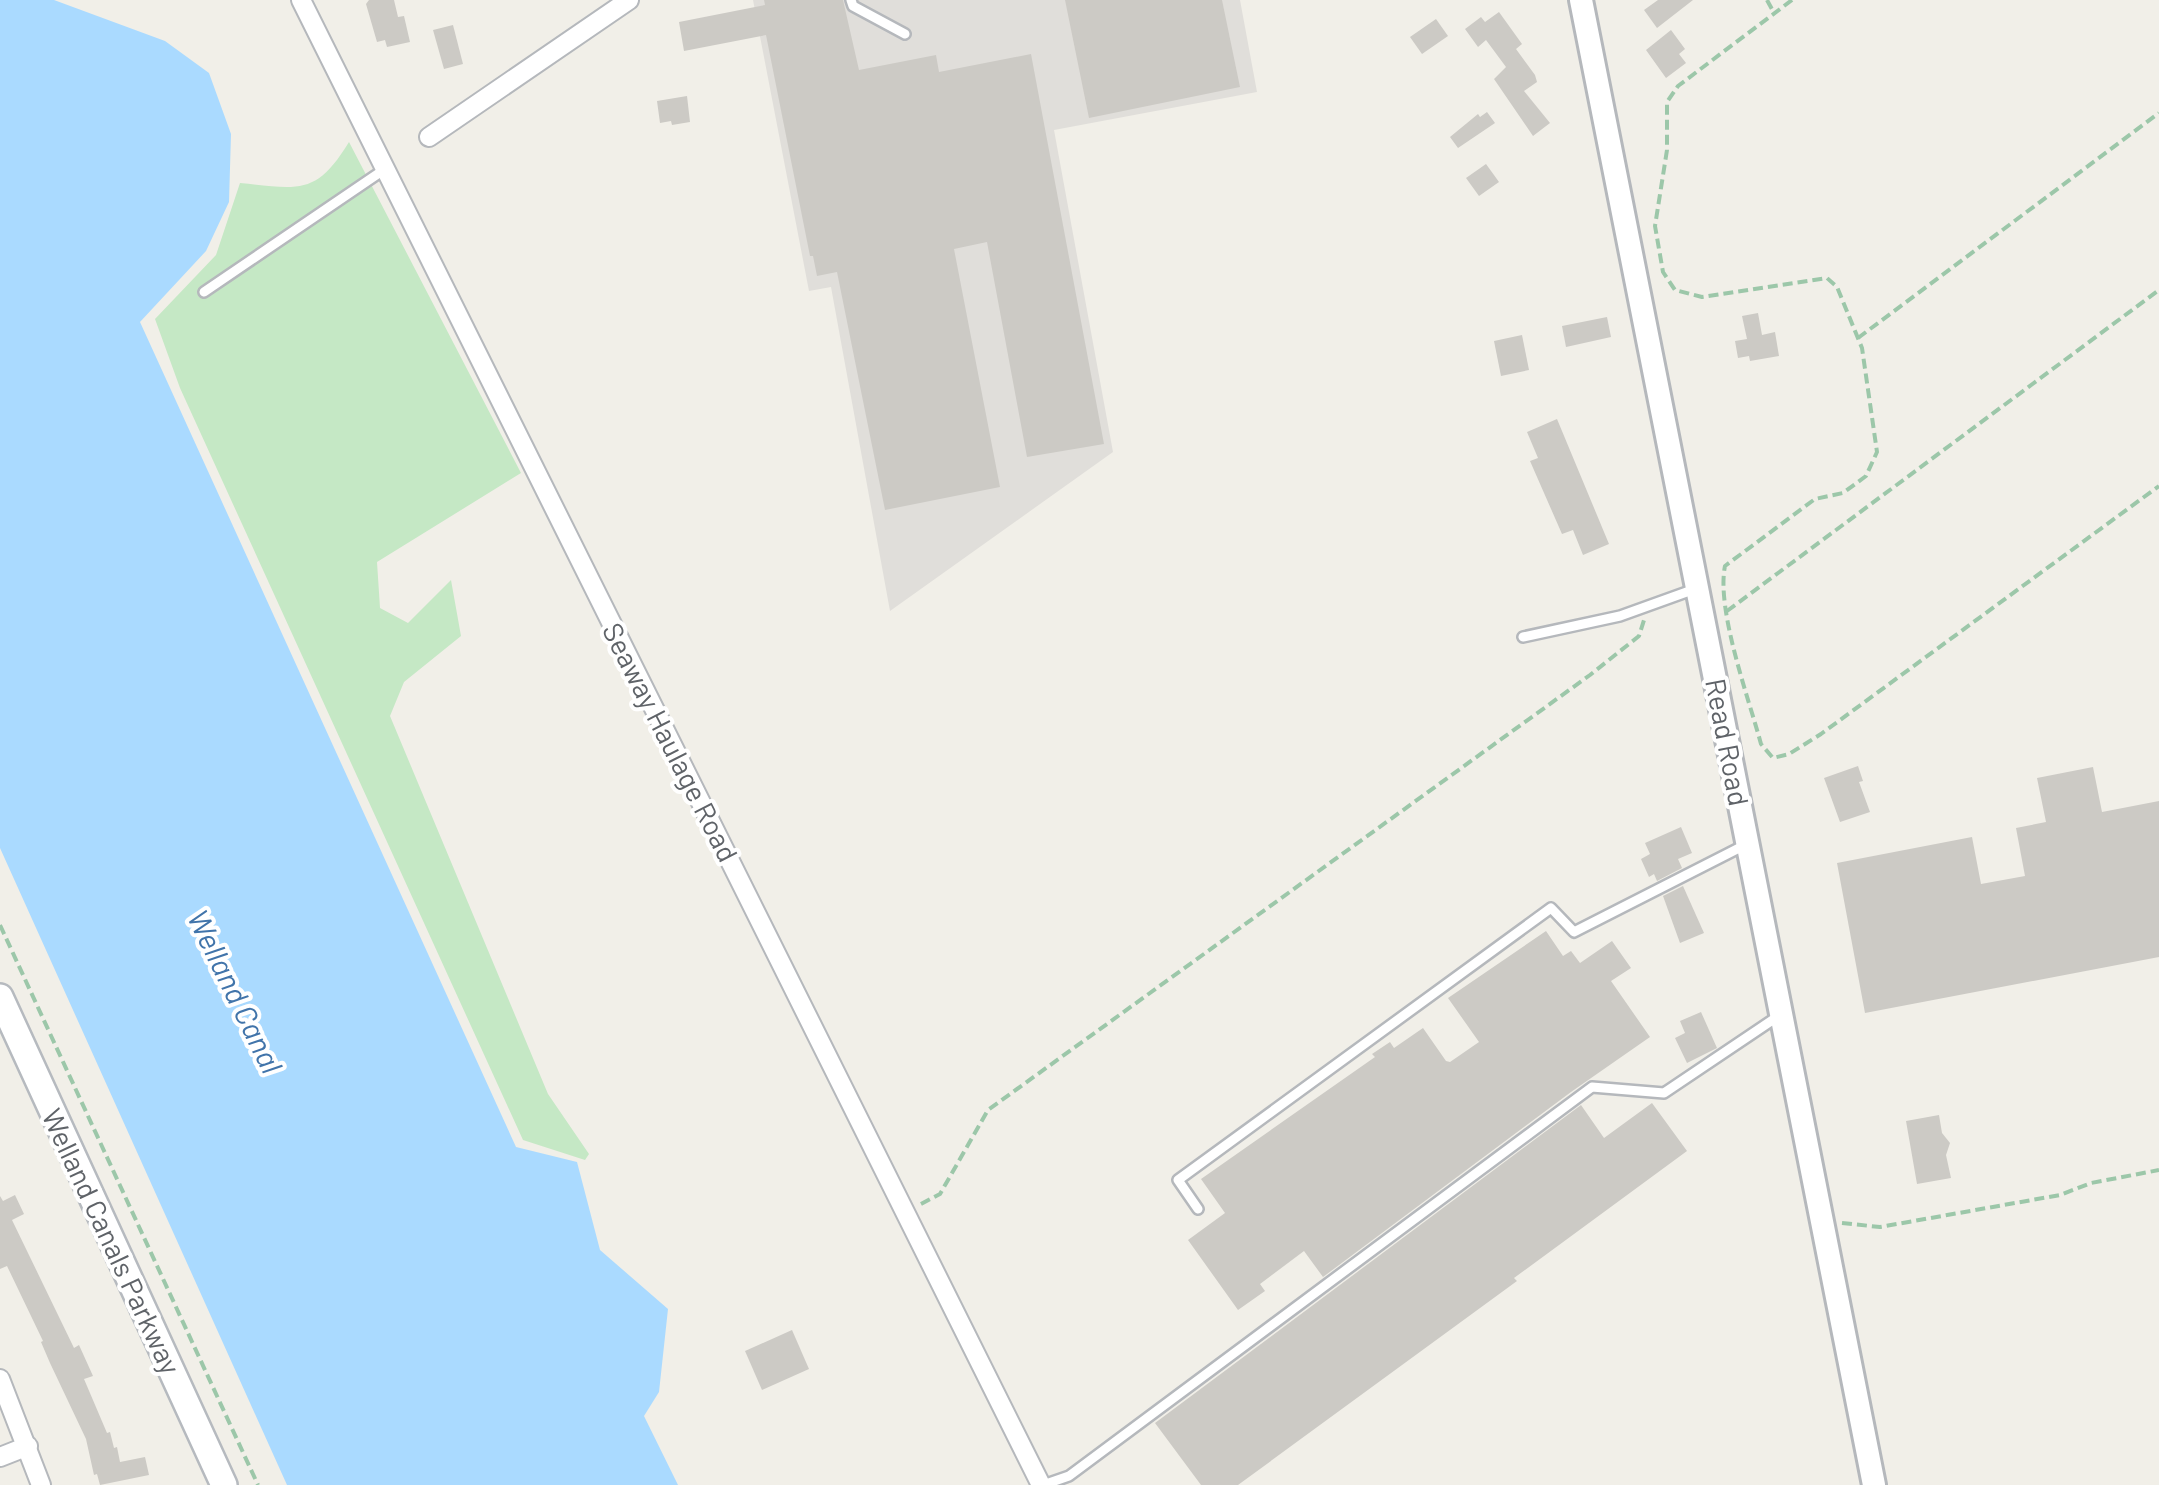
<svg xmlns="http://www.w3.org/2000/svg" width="2159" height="1485" viewBox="0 0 2159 1485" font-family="Barlow,sans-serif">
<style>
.industrial{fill:#e0deda}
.green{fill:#c5e8c5}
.water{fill:#aadaff}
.building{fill:#cccac5}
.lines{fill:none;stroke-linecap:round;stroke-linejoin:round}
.service-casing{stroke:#b5b8bc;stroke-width:14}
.minor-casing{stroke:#b5b8bc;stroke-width:22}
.tertiary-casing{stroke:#b5b8bc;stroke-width:28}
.secondary-casing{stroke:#b6babf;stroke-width:30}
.path{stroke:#9cc7a9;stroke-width:4;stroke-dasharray:10 5;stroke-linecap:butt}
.service{stroke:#fff;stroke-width:9}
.minor{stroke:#fff;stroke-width:18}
.tertiary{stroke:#fff;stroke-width:22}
.secondary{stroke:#fff;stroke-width:25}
.labels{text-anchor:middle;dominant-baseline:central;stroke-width:8;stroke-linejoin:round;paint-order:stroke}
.street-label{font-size:28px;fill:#5f6368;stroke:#fff}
.water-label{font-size:30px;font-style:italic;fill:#4174aa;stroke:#fff}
</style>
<rect width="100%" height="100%" fill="#f1efe8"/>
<polygon class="industrial" points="753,0 1240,0 1257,92 1054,130 1113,452 890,611 831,287 809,291"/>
<path class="green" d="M 349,142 L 521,473 L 377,562 L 380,608 L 408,623 L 451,580 L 461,636 L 404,682 L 390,716 L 548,1094 L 589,1154 L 585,1160 L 523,1140 L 180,388 L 155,319 L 216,255 L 240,183 C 299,189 316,196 349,142 Z"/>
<polygon class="water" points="0,0 54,0 165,41 209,73 231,134 229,202 206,251 140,322 516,1147 577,1162 600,1250 668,1309 659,1392 644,1416 678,1485 287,1485 0,848"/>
<g class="building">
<polygon points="369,0 394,0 398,17 404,16 410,42 387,47 385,40 377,42 366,4"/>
<polygon points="764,0 843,0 859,70 936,55 939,72 1031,54 1104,444 1027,457 987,242 954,249 1000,487 885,510 837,272 817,276 813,256 810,256 766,35 684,51 679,22 765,5"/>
<polygon points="1065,0 1222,0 1240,87 1089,118"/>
<polygon points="1658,0 1693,0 1657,28 1644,10"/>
<polygon points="1499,12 1522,44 1516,49 1535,75 1537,82 1524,91 1550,123 1533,136 1494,79 1506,67 1486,40 1478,47 1465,29 1481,17 1485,22"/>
<polygon points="1436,19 1448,36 1422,54 1410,37"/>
<polygon points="453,25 463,64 444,69 433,30"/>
<polygon points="1671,30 1685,49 1679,54 1686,63 1666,78 1646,50"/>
<polygon points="687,96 690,122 672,125 671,121 660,123 657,101"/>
<polygon points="1487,112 1495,123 1458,148 1450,137 1478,114 1480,117"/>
<polygon points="1486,164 1499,182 1479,196 1466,178"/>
<polygon points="1758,313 1762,335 1775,332 1779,356 1750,361 1749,356 1738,358 1735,341 1747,339 1742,316"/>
<polygon points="1607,317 1611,337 1566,347 1562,326"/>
<polygon points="1522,335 1529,370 1501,376 1494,341"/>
<polygon points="1557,419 1609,544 1583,555 1573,530 1562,534 1530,461 1538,458 1527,432"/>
<polygon points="1858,766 1863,781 1859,782 1870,812 1840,822 1824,778"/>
<polygon points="2093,767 2102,812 2159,801 2159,957 1865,1013 1837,863 1972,837 1981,884 2025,876 2016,828 2046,822 2037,778"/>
<polygon points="1681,827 1692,853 1678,859 1682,868 1657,881 1654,874 1649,877 1641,859 1650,854 1645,843"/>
<polygon points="1683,886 1704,933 1680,943 1663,896"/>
<polygon points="1546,931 1563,956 1571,951 1580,963 1612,941 1631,968 1611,981 1650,1037 1571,1092 1323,1277 1304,1251 1260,1284 1265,1291 1238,1310 1188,1240 1225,1213 1201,1179 1375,1057 1372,1054 1390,1042 1394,1048 1423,1028 1446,1061 1450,1062 1479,1042 1448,998"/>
<polygon points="1701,1012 1717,1048 1687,1063 1675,1038 1685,1033 1680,1021"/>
<polygon points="1652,1103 1687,1151 1514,1278 1517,1281 1238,1485 1201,1485 1155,1423 1581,1105 1604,1138"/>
<polygon points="1939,1115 1942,1133 1950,1143 1946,1155 1951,1178 1917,1184 1906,1121"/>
<polygon points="15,1195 24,1214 12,1220 74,1348 79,1345 93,1376 84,1379 107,1433 110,1432 114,1448 117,1447 120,1462 145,1457 149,1475 100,1485 97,1474 94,1475 86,1439 50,1363 41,1342 43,1341 7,1266 0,1269 0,1196 3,1201"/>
<polygon points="792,1330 809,1369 762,1390 745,1351"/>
</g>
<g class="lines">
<g class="service-casing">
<g id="service">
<polyline points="851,0 853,6 905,34"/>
<polyline points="204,292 385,169"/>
<polyline points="1523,637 1620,616 1695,589"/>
<polyline points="1198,1209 1178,1180 1551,908 1574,932 1745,845"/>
<polyline points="1043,1485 1069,1476 1592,1087 1664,1093 1777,1017"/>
</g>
</g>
<g class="minor-casing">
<g id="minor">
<polyline points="301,0 1041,1485"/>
<polyline points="429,137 629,0"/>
<polyline points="0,1379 41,1485"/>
<polyline points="0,1457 28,1446"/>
</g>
</g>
<g class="tertiary-casing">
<polyline id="tertiary" points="1581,0 1874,1485"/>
</g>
<g class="secondary-casing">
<polyline id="secondary" points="0,997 224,1485"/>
</g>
<g class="path">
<polyline points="1767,0 1774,13"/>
<path d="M 1792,0 L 1678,86 L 1667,102 L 1667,150 L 1655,226 L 1663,272 L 1675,290 L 1702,297 L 1827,278 L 1837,287 L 1862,348 L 1877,452 L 1866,476 L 1843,493 L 1815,499 L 1725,566 C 1716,610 1749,699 1761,744 L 1773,758 L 1789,754 L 1821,734 L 2159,486"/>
<polyline points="1858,338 2159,113"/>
<polyline points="1727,611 2159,290"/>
<polyline points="0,925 258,1485"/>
<polyline points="921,1204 940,1194 988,1110 1590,675 1639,636 1644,620"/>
<polyline points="1842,1223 1880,1227 2060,1195 2091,1183 2159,1170"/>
</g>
<use href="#service" class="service"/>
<use href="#minor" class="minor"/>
<use href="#tertiary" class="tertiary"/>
<use href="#secondary" class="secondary"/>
</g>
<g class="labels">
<g class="street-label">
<text transform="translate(671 742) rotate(63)">Seaway Haulage Road</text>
<text transform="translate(1728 742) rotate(79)">Read Road</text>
<text transform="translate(112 1241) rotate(65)">Welland Canals Parkway</text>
</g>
<g class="water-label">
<text transform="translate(236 991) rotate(64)">Welland Canal</text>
</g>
</g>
</svg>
